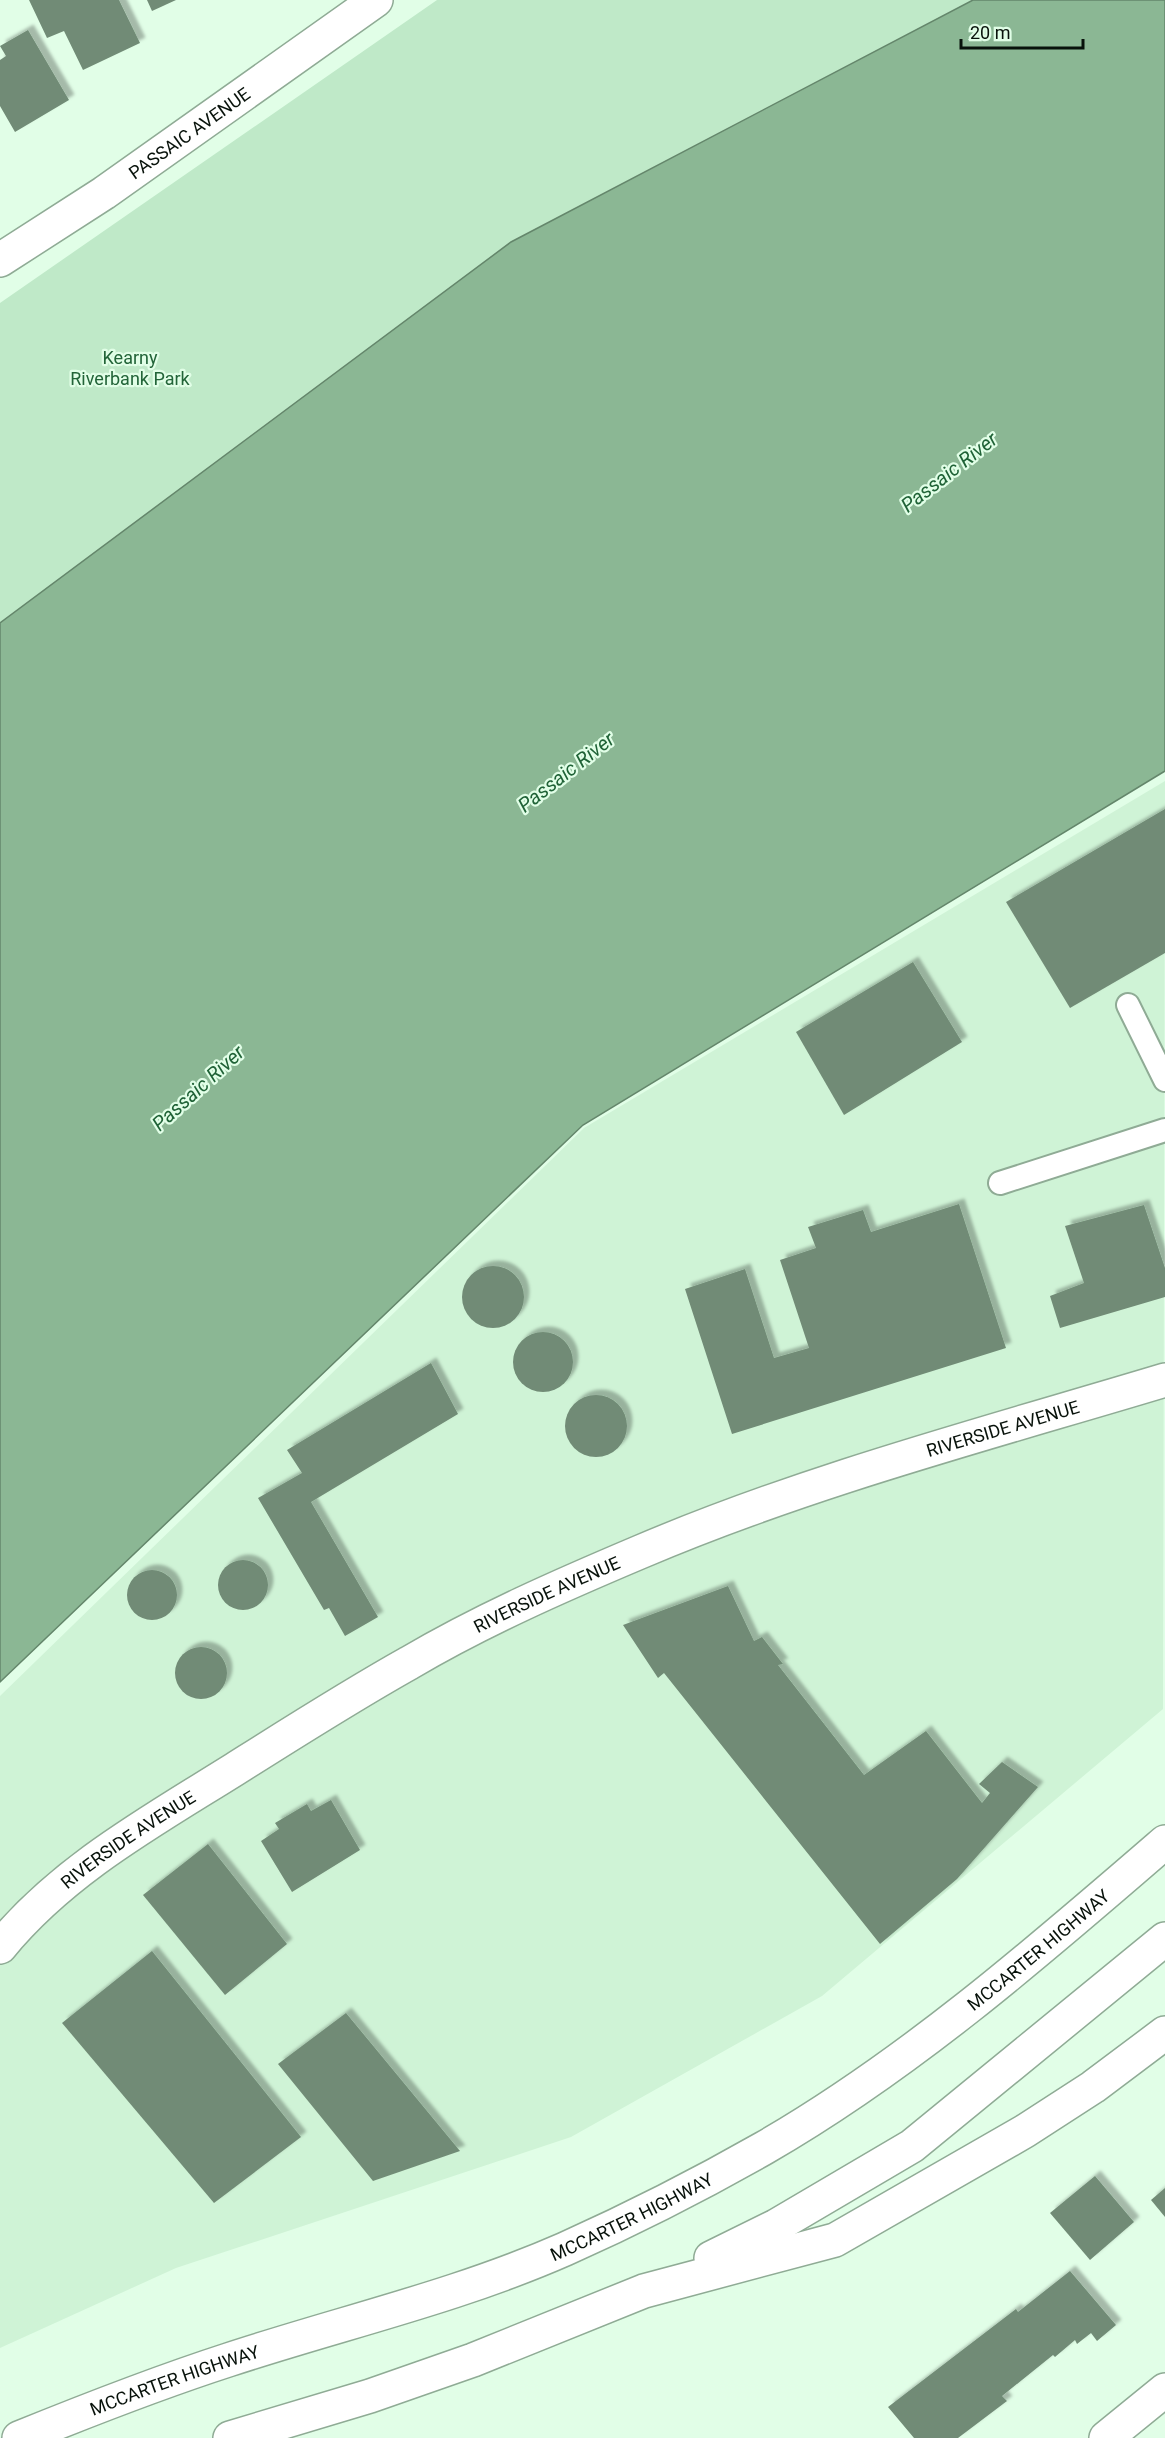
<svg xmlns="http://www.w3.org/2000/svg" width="1165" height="2438" viewBox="0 0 1165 2438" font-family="Roboto,sans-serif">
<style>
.built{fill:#cff3d6}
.green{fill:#bfe9c8}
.water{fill:#8bb794;stroke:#64866b;stroke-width:1.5}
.building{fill:#718b76;filter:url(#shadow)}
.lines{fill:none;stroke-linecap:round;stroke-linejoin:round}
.lane-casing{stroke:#8fab95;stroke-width:26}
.street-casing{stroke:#8fab95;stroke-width:36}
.secondary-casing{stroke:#8fab95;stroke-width:36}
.highway-casing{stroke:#8fab95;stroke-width:36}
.lane{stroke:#fff;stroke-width:22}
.street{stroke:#fff;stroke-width:33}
.secondary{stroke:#fff;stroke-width:33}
.highway{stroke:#fff;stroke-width:33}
.labels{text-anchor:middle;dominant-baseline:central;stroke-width:4.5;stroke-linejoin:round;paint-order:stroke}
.street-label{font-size:18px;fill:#08120b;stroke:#e1fee7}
.park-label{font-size:18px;fill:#226438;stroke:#e1fee7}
.water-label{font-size:20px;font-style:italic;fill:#1f6236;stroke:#e1fee7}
</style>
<defs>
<filter id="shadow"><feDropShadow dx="5.5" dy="-5.5" stdDeviation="1.5" flood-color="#0004"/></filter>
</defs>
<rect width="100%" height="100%" fill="#e1fee7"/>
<polygon class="built" points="1165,781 1163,1709 822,1996 571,2137 176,2268 0,2348 0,1696 584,1128"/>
<polygon class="green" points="437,0 973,0 511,242 0,623 0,303"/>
<polygon class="water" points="973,0 1165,0 1165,771 583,1125 0,1682 0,623 511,242"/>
<g class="building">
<polygon points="29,0 119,0 140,43 83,70 64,31 47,38"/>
<polygon points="147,0 176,0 152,11"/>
<polygon points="28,30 69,100 15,132 0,106 0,60 6,56 0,46"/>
<polygon points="1165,809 1165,953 1070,1008 1006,902"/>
<polygon points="913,962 962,1042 844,1115 796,1032"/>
<polygon points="959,1204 1006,1348 732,1434 685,1289 745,1269 774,1358 809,1348 780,1260 816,1248 808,1227 863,1210 871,1232"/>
<polygon points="1144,1205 1165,1268 1165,1297 1060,1328 1050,1296 1084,1283 1065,1226"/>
<circle cx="493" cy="1297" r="31"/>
<circle cx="543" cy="1362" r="30"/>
<polygon points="431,1363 458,1414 311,1502 378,1617 345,1636 329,1608 324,1610 258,1498 302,1473 287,1450"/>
<circle cx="596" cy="1426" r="31"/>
<circle cx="243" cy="1585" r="25"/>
<circle cx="152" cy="1595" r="25"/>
<polygon points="728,1586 754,1641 762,1637 783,1664 778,1665 864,1775 926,1731 982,1803 990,1793 979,1784 1002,1762 1038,1787 957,1879 880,1944 664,1673 658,1678 623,1625"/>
<circle cx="201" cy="1673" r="26"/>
<polygon points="331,1800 360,1850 292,1892 261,1841 279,1829 275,1823 307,1804 311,1811"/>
<polygon points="208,1844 287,1944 225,1995 143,1895"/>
<polygon points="152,1951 301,2137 214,2203 62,2023"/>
<polygon points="346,2013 460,2151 373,2181 278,2064"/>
<polygon points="1095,2176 1134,2222 1090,2260 1050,2213"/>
<polygon points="1165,2188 1165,2217 1151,2200"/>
<polygon points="1070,2271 1116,2325 1097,2341 1091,2333 1077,2344 1075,2340 1055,2357 1053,2355 1002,2396 1007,2401 958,2438 914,2438 888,2407 1016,2309 1018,2312"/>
</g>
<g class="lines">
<g class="lane-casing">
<g id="lane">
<polyline points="1128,1005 1165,1080"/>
<polyline points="1000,1183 1165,1130"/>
</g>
</g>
<g class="street-casing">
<polyline id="street" points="1106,2438 1165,2390"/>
</g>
<g class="secondary-casing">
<g id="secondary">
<path id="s1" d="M 0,260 L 104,193 L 376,0"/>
<path id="s2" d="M 0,1947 C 63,1870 152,1821 235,1769 C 292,1733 350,1696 409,1663 C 482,1620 562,1585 640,1552 C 809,1480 989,1433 1165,1380"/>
</g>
</g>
<g class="highway-casing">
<g id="highway">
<polyline points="711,2258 776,2226 912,2146 1165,1939"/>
<path id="s3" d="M 19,2438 C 88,2410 157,2383 228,2360 C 340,2323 456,2297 565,2249 C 632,2219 699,2185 764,2148 C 908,2065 1039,1951 1165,1842"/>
<polyline points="230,2438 370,2396 473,2360 644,2291 835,2240 1025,2131 1093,2087 1165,2033"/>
</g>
</g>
<use href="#lane" class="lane"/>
<use href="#street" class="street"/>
<use href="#secondary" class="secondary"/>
<use href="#highway" class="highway"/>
</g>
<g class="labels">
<g class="street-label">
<text stroke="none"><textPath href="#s1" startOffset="228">PASSAIC AVENUE</textPath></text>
<text stroke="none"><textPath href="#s2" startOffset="1140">RIVERSIDE AVENUE</textPath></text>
<text stroke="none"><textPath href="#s2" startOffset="654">RIVERSIDE AVENUE</textPath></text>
<text stroke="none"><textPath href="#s2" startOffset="168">RIVERSIDE AVENUE</textPath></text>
<text stroke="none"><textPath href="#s3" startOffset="1140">MCCARTER HIGHWAY</textPath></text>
<text stroke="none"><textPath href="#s3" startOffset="652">MCCARTER HIGHWAY</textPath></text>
<text stroke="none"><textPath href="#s3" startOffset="166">MCCARTER HIGHWAY</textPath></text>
</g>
<g class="park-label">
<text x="130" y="357">Kearny<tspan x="130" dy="21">Riverbank Park</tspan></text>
</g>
<g class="water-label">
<text transform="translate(949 472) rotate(-38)">Passaic River</text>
<text transform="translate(566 772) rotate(-38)">Passaic River</text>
<text transform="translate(198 1088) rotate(-42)">Passaic River</text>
</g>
</g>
<path d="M961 39v9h122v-9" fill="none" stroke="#08120b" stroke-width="3"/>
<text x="970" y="39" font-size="18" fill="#08120b" stroke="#e1fee7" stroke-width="4.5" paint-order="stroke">20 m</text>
</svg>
